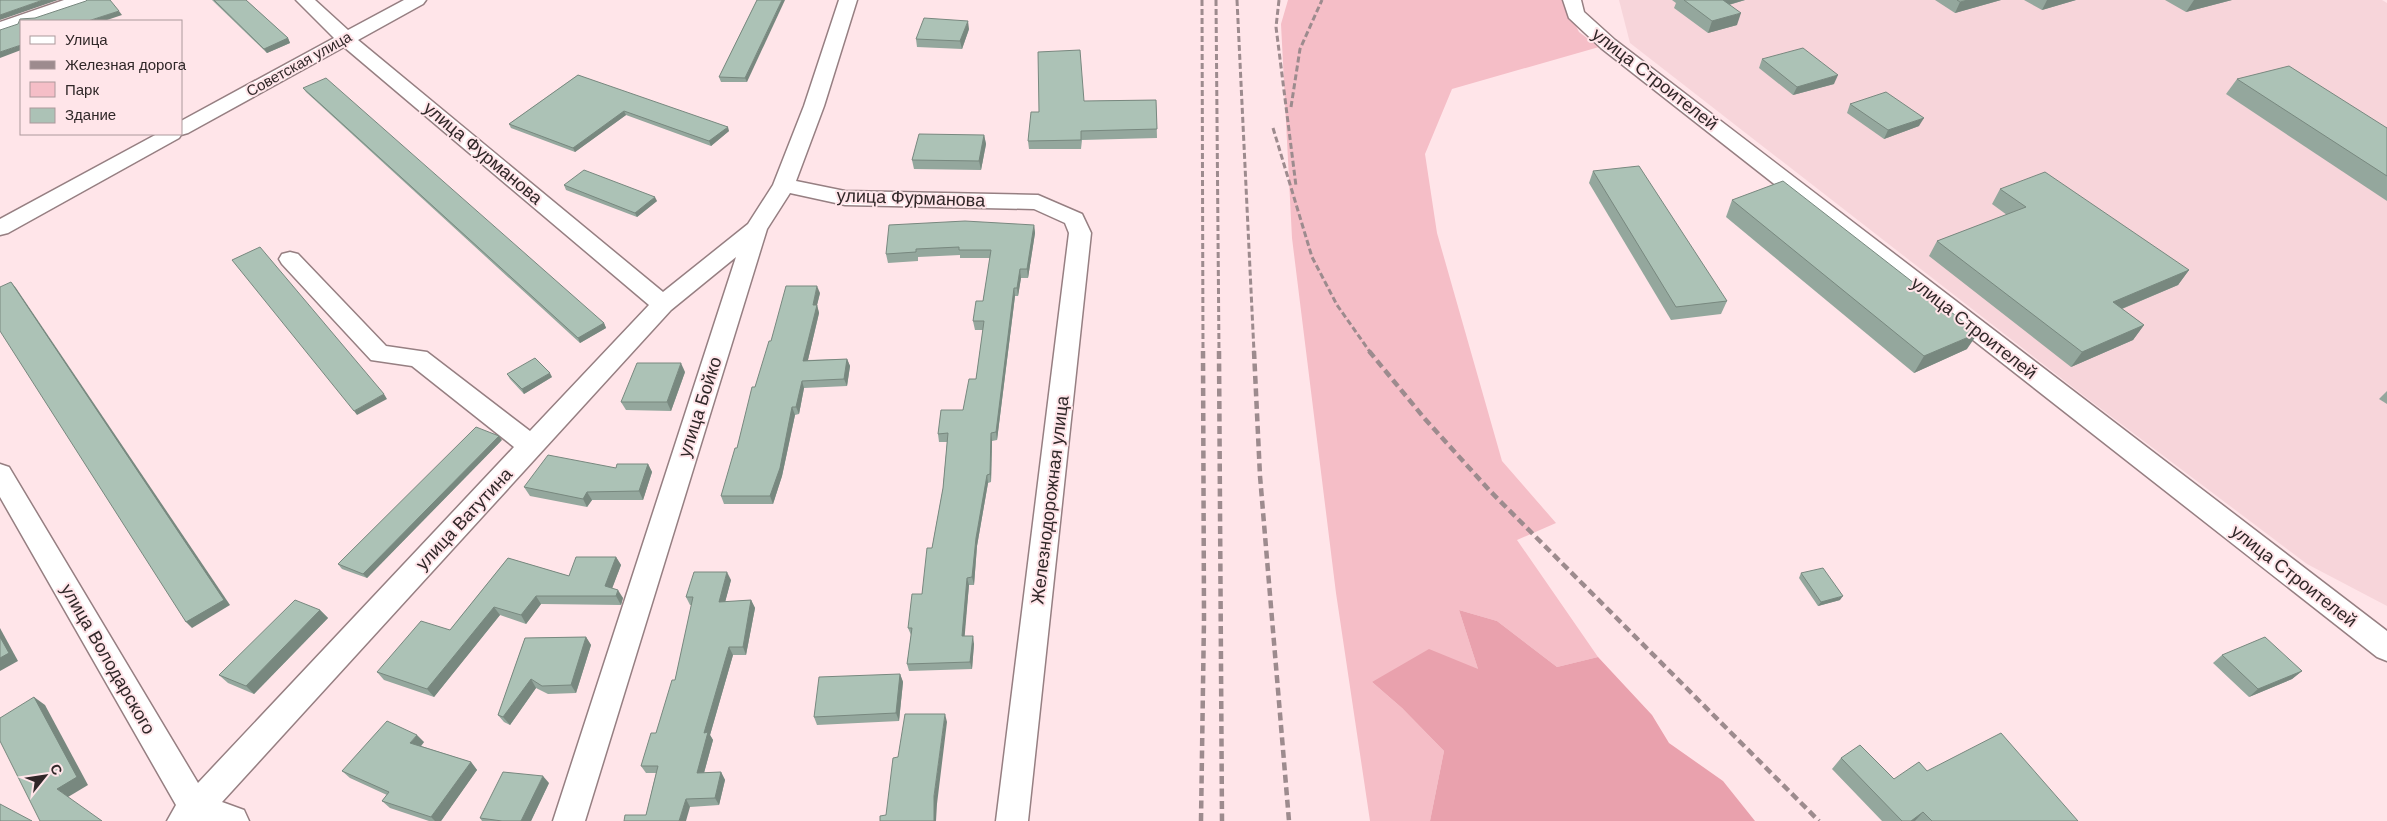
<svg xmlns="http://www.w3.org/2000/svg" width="2387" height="821" viewBox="0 0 2387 821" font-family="'DM Sans',sans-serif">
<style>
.built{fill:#f7d5da}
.green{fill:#f5bec7}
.forest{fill:#e9a1ad}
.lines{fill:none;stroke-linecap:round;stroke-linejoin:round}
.minor-casing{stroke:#967f82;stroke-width:3}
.minor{fill:#fff;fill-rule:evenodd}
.rail-far1{stroke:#9d8b8e;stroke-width:3;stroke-dasharray:6 3;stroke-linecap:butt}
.rail{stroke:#9d8b8e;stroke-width:4.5;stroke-dasharray:8 4.5;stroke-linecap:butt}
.wall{fill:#94a79d}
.shaded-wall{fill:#78887f}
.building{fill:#acc2b6;stroke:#78887f}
.labels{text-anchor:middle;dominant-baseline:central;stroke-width:4;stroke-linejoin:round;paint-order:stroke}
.far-street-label{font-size:15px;fill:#302728;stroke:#ffe5e9}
.street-label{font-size:18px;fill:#302728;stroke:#ffe5e9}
</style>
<rect width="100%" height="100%" fill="#ffe5e9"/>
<polygon class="built" points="1619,0 2382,0 2387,3 2387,606 2307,564 2084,396 1630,43"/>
<polygon class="green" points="1288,0 1563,0 1579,32 1599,47 1452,89 1425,154 1437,233 1502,461 1556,523 1517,540 1598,657 1557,667 1497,621 1459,610 1478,669 1372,682 1402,708 1444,751 1430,821 1370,821 1336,593 1292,238 1281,24"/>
<polygon class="forest" points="1459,610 1497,621 1557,667 1598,657 1652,715 1669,743 1723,781 1755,821 1430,821 1444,751 1402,708 1372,682 1429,649 1478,669"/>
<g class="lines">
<g class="minor-casing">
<g id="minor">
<polygon points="64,0 91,0 88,4 38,21 21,21 21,27 0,34 0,22"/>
<polygon points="296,0 315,0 348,30 404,0 426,0 423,4 358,40 663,292 748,224 773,185 804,106 839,0 857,0 824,106 796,181 845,191 1038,195 1082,214 1091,233 1028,821 996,821 1069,233 1065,223 1034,209 845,205 790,193 767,229 585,821 553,821 736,257 671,310 222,802 244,810 249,821 167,821 176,805 0,497 0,464 9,467 198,783 514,447 412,366 371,360 282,264 279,259 282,254 290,252 298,254 386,346 427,352 530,431 649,305 344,47 188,133 181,135 179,138 8,233 0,235 0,219 157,134 181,134 181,121 334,38"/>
<polygon points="1563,0 1581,0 1584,12 1615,40 2387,631 2387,661 2377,657 1601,48 1569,18"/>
</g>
</g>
<use href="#minor" class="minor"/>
<g class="rail-far1">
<polyline points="1202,0 1203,352"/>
<polyline points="1216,0 1219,352"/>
<polyline points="1237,0 1254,352"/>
<polyline points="1279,0 1276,27 1296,186"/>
<polyline points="1291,107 1300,49 1322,0"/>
<polyline points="1273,128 1312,257 1337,305 1370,352"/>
</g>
<g class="rail">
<polyline points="1219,351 1222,821"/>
<polyline points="1254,351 1260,476 1289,821"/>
<polyline points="1369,351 1425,419 1491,492 1819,821"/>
<polyline points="1201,821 1204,619 1203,351"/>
</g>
</g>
<g class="wall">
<polygon points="212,0 246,0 288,38 290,43 267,53"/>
<polygon points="757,0 747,82 721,82 719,77"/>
<polygon points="1672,0 1745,0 1729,5 1737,25 1708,33 1674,8 1676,3"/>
<polygon points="1935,0 2001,0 1955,13"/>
<polygon points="2024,0 2076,0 2042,10"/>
<polygon points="2165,0 2232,0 2186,12"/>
<polygon points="969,29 962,49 917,47 916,39"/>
<polygon points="1762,59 1834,84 1793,95 1759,68"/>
<polygon points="578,75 729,131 711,146 626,115 575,152 511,128 509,124"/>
<polygon points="2237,79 2387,128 2387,201 2226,94"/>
<polygon points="303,88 604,323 606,328 580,343 306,92"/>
<polygon points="1156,100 1157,138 1082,140 1081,149 1029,149 1028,141 1039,112 1084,101"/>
<polygon points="1850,104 1919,126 1884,139 1847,113"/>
<polygon points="984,135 986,144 981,170 914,169 912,160"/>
<polygon points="1593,171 1727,301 1721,314 1671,320 1589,183"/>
<polygon points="564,185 657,201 637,217 566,190"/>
<polygon points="2000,189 2189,270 2178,285 2122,309 2144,325 2133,340 2071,367 1929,256 1937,241 2007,215 1992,204"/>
<polygon points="1732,200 1967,349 1914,373 1726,217"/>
<polygon points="1034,225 1035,233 1028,278 1021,278 1018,296 1015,296 997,440 992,441 991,482 988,483 977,546 974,585 969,585 964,636 974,644 972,669 909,671 907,664 911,635 908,628 922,594 932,548 943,488 947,442 939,442 938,434 963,410 976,379 983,330 975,330 973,321 983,301 990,258 960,258 960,255 918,257 918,261 888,263 886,254"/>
<polygon points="820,293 817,305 819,313 808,360 847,359 850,366 847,386 804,388 799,414 795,415 782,476 773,504 724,504 721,496 737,448 755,387 771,341"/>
<polygon points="685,372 671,411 626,410 621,402"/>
<polygon points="507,374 552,377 524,394 510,379"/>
<polygon points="2387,391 2387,404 2379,399"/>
<polygon points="502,440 367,578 342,569 338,564"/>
<polygon points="648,464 652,472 643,500 592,500 587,507 530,496 524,487 616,468"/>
<polygon points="616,557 621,565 612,588 623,598 621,605 541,604 526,624 500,615 434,697 384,680 377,672 450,630 508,558 569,576"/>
<polygon points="1801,573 1840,600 1818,606 1799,578"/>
<polygon points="731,580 725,602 751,600 755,608 746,655 733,655 710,735 713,740 704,773 721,772 725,780 719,805 690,807 646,815 656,773 646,773 641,766 656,733 675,680 692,605 690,605 686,597"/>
<polygon points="320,610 328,618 254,694 228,683 219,675"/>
<polygon points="586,637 591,645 576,693 548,694 536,688 510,725 504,722 498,715 525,638"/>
<polygon points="2222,655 2302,671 2292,679 2249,697 2213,663"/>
<polygon points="900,674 903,682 899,721 817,725 814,717"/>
<polygon points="424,742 421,746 471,762 477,770 441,821 429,821 390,808 382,801 387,795 350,778 342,771"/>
<polygon points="1841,758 1894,779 1927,771 2078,821 1882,821 1832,769"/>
<polygon points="549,783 531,821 482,821 480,818"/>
</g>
<g class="shaded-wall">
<polygon points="43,0 58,0 0,20 0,15"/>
<polygon points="782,0 785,0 747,82 745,78"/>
<polygon points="1717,0 1745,0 1714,9"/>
<polygon points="1968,0 2001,0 1955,13 1960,2"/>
<polygon points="2047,0 2076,0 2042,10"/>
<polygon points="2194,0 2232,0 2186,12"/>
<polygon points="119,11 122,15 104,21 88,21"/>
<polygon points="1741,13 1737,25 1708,33 1712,21"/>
<polygon points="968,21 969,29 962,49 960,41"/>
<polygon points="288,38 290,43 267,53 264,49"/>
<polygon points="21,45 21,50 0,58 0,52"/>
<polygon points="1838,75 1834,84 1793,95 1797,87"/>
<polygon points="624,111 626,115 575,152 573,148"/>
<polygon points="1924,118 1919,126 1884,139 1888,130"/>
<polygon points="728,127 729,131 711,146 709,141"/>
<polygon points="984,135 986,144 981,170 979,161"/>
<polygon points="655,197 657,201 637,217 635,213"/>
<polygon points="1034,225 1035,233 1028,278 1027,269"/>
<polygon points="1020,269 1021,278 1018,296 1017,288"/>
<polygon points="2189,270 2178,285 2102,317 2113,302"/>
<polygon points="11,282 16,288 230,605 192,628 186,622"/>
<polygon points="817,286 820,293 815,313 813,305"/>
<polygon points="1014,288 1015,296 997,440 996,432"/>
<polygon points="817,305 819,313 806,368 803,361"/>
<polygon points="604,323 606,328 580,343 578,338"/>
<polygon points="2144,325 2133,340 2071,367 2082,352"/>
<polygon points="1978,333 1967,349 1914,373 1924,356"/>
<polygon points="847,359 850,366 847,386 844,379"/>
<polygon points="681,363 685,372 671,411 667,402"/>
<polygon points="550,373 552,377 524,394 522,389"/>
<polygon points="802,381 804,388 799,414 796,407"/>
<polygon points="384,394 387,399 357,415 354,411"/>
<polygon points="792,407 795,415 782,476 773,504 770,496"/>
<polygon points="991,433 992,441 991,482 990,474"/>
<polygon points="499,436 502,440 367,578 363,574"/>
<polygon points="648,464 652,472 643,500 639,491"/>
<polygon points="987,475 988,483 977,546 974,585 972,577 976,538"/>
<polygon points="587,492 592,500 587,507 583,499"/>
<polygon points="616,557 621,565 610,594 605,586"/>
<polygon points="727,572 731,580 723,610 719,602"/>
<polygon points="967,578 969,585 964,644 962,636"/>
<polygon points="618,590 623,598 621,605 616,596"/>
<polygon points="536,596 541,604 526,624 521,615"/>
<polygon points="1843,596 1840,600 1818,606 1821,602"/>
<polygon points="751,600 755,608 746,655 743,647"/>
<polygon points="494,607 500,615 434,697 427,689"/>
<polygon points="320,610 328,618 254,694 246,686"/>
<polygon points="0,628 18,661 0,671"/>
<polygon points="973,636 974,644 972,669 970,662"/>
<polygon points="586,637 591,645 576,693 571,685"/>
<polygon points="729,647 733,655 710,735 713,740 702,780 697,773 704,733"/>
<polygon points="2302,671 2292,679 2249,697 2258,689"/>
<polygon points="900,674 903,682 899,721 896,713"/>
<polygon points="531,679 536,688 510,725 503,717"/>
<polygon points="34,697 45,705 88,785 68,797 57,789"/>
<polygon points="945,714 947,722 937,804 936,821 934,821 934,796"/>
<polygon points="417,735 424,742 417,751 410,743"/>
<polygon points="471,762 477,770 441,821 435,821 431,817"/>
<polygon points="721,772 725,780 719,805 715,798"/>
<polygon points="543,776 549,783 531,821 521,821"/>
<polygon points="686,799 690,807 686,821 679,821"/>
<polygon points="1923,812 1915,821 1911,821"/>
</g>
<g class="building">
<polygon points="0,0 43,0 0,15"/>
<polygon points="87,0 110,0 119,11 88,21 21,21 21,45 0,52 0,30 18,24 20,19 35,18 86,1"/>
<polygon points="214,0 246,0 288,38 264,49"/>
<polygon points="757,0 782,0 745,78 719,77"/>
<polygon points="1684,0 1723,0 1741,13 1712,21"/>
<polygon points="1957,0 1968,0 1960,2"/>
<polygon points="924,18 968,21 960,41 916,39"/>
<polygon points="1803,48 1838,75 1797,87 1762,59"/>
<polygon points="1080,50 1084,101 1156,100 1157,129 1081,131 1081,140 1028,141 1031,112 1039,112 1038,52"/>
<polygon points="2289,66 2387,128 2387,176 2237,79"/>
<polygon points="578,75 728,127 709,141 624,111 573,148 509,124"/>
<polygon points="326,78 604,323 578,338 303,88"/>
<polygon points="1886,92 1924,118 1888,130 1850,104"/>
<polygon points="919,134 984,135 979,161 912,160"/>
<polygon points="1639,166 1727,301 1676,307 1593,171"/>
<polygon points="584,170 655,197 635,213 564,185"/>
<polygon points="2045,172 2189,270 2113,302 2144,325 2082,352 1937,241 2026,207 2000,189"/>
<polygon points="1783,181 1978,333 1924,356 1732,200"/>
<polygon points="965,221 1034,225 1027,269 1020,269 1017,288 1014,288 996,432 991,433 990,474 987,475 976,538 972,577 967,578 962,636 973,636 970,662 907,664 912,628 908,628 912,594 922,594 927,548 932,548 943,488 948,433 938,434 941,410 963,410 969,379 976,379 984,321 973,321 976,301 983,301 991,250 959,250 959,247 916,249 916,252 886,254 889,225"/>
<polygon points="260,247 384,394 354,411 232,260"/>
<polygon points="11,282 224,600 186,622 0,331 0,287"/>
<polygon points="786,286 817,286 813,305 817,305 803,361 847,359 844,379 802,381 796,407 792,407 780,468 770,496 721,496 735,448 737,448 752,387 755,387 769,341 771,341"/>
<polygon points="535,358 550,373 522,389 507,374"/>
<polygon points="637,363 681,363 667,402 621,402"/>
<polygon points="476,427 499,436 363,574 338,564"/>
<polygon points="548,455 616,468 617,464 648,464 639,491 587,492 583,499 524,487"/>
<polygon points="576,557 616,557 605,586 618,590 616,596 536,596 521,615 494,607 427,689 377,672 421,621 450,630 508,558 569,576"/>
<polygon points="1823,568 1843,596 1821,602 1801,573"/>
<polygon points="694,572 727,572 719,602 751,600 743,647 729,647 704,733 708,732 697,773 721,772 715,798 686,799 679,821 624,821 625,815 646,815 658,766 641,766 651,733 656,733 672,680 675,680 693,597 686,597"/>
<polygon points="295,600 320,610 246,686 219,675"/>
<polygon points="0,637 9,653 0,658"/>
<polygon points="586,637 571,685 542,686 531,679 503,717 498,715 525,638"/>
<polygon points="2265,637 2302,671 2258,689 2222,655"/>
<polygon points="900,674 896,713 814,717 819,677"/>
<polygon points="34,697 77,777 57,789 102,821 40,821 0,741 0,718"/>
<polygon points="905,714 945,714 934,796 934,821 880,821 880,816 886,815 893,758 898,757"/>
<polygon points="387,721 417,735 410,743 471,762 431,817 382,801 389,792 342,771"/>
<polygon points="2001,733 2078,821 1932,821 1923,812 1911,821 1902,821 1841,758 1860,745 1894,779 1919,762 1927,771"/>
<polygon points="503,772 543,776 521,821 502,821 480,818"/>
<polygon points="0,804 32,821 0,821"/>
</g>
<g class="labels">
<g class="far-street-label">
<text transform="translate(299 64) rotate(-29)">Советская улица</text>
</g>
<g class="street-label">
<text transform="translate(1655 79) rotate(38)">улица Строителей</text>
<text transform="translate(483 153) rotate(40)">улица Фурманова</text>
<text transform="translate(911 198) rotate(2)">улица Фурманова</text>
<text transform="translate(1974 328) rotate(38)">улица Строителей</text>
<text transform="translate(700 407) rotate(-72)">улица Бойко</text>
<text transform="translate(1050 500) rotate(-83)">Железнодорожная улица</text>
<text transform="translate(464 519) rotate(-47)">улица Ватутина</text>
<text transform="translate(2294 576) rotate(38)">улица Строителей</text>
<text transform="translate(108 659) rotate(60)">улица Володарского</text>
</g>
</g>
<rect x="20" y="20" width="162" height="115" fill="#ffe5e9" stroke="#ac999c"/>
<rect x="30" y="36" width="25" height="8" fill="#ffffff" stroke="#ac999c"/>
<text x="65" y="45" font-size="15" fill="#302728">Улица</text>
<rect x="30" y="61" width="25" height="8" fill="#9d8b8e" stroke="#ac999c"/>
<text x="65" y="70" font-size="15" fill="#302728">Железная дорога</text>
<rect x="30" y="82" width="25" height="15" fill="#f5bec7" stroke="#ac999c"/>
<text x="65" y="95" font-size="15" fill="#302728">Парк</text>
<rect x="30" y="108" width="25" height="15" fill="#acc2b6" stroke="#ac999c"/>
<text x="65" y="120" font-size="15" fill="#302728">Здание</text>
<g transform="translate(45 776) rotate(60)" stroke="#ffe5e9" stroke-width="4" paint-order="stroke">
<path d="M0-4L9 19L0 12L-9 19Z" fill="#302728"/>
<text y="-8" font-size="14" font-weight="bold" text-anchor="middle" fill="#302728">С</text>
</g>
</svg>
